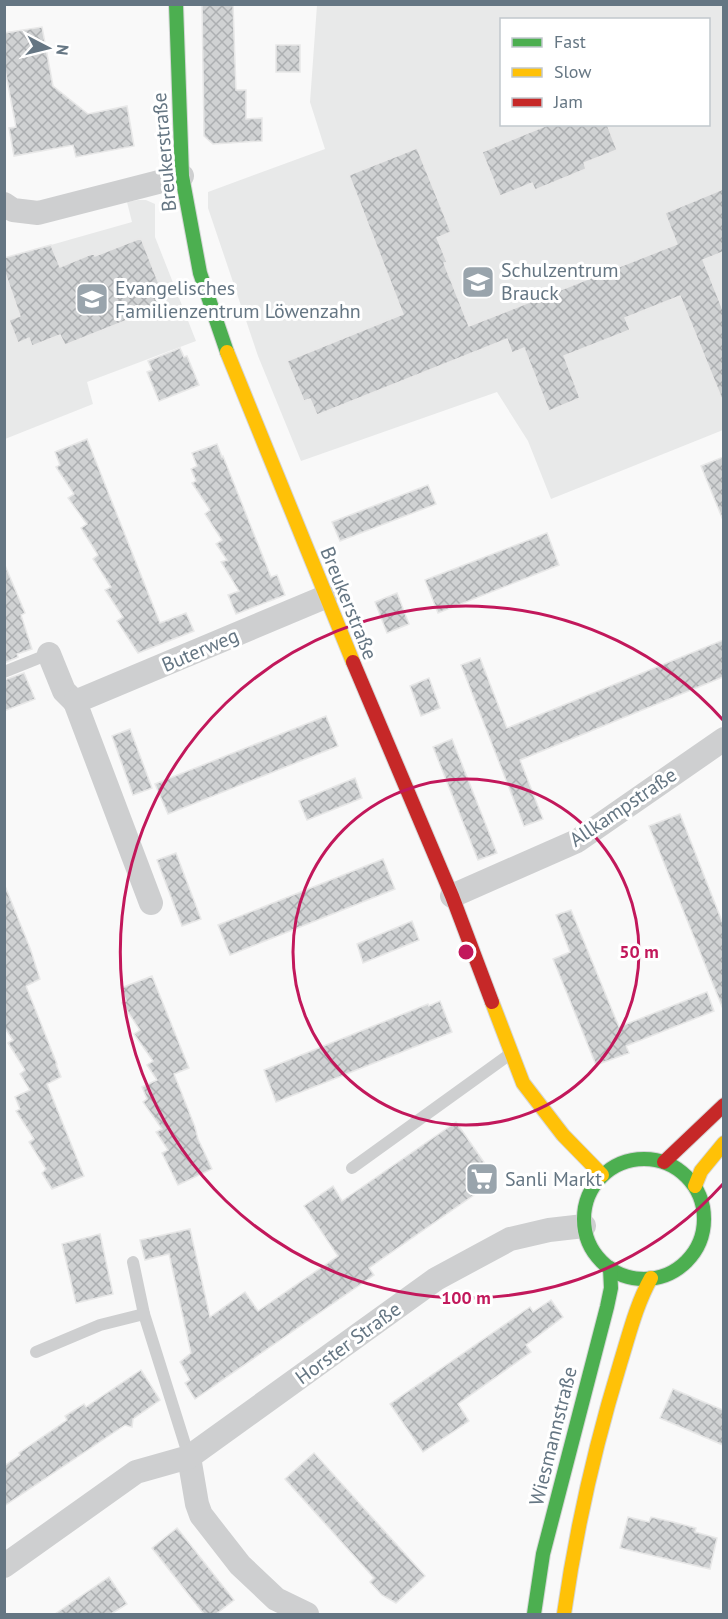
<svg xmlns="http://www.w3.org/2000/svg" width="728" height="1619" viewBox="0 0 728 1619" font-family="'PT Sans',sans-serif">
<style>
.built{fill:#e8e9e9;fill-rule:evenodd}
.building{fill:url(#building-cross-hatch);stroke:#e8e8e8;stroke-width:1.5}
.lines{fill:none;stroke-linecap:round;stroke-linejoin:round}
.fast-casing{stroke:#d5d6d7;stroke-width:16}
.slow-casing{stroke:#d5d6d7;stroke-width:16}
.jam-casing{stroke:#d5d6d7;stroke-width:16}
.lane{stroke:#cecfd0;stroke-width:12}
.street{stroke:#cecfd0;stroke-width:24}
.fast{stroke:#4caf50;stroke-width:14}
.slow{stroke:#ffc107;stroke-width:14}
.jam{stroke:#c62828;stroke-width:14}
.ring{fill:none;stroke:#c2185b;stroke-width:3}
.labels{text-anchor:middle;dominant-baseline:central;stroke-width:6;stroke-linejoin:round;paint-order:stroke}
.street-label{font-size:20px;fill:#657683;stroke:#fff}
.poi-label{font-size:20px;fill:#657683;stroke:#fff;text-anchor:start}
.centre{fill:#c2185b;stroke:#fff;stroke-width:3}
.ring-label{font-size:18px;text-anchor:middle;font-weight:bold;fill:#c2185b;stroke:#fff;stroke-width:6;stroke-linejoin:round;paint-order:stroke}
</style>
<defs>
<pattern id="building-cross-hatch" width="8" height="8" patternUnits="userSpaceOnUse" patternTransform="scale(1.5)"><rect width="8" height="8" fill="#d0d2d3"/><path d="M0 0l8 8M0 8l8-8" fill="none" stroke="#acafb1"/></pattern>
</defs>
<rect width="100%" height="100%" fill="#f9f9f9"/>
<g class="built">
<path d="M 317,5 L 723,5 L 723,430 L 551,499 L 528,441 L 497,392 L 301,461 L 258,356 L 208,208 L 208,192 L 325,149 L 310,102 ZM 502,20 L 708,20 L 708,124 L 502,124 Z"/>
<polygon points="138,200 146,200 155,204 155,237 196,341 87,382 93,404 5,439 5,258 132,222 127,202"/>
</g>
<g class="building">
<polygon points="202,4 233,4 236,90 246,90 246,119 262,118 262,141 213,144 204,136"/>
<polygon points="42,27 53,86 88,114 127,106 134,146 76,157 73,145 14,156 9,128 16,127 4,64 4,33"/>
<rect x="276" y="45" width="24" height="27"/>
<polygon points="550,124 607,124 617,150 584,163 586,169 535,190 532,183 500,196 482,152"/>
<polygon points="417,148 451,232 437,238 447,262 444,263 469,326 677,244 665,213 723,189 723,252 703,260 723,310 723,402 680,296 625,318 630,330 564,356 580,398 549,411 524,348 512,353 507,339 317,415 310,399 304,401 287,361 403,314 349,175"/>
<polygon points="141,238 170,312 153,319 150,311 65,345 60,335 32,346 29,338 18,343 9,320 20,316 4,270 4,258 51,245 60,267 94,253 95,256"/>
<polygon points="180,348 184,357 187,356 199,385 159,401 147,372 152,370 148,361"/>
<polygon points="87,439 160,623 186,613 194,631 138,653 117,621 123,617 105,590 111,587 93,559 98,555 81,528 87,524 68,498 74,494 56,467 60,465 55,452"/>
<polygon points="217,444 222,457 223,456 271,577 277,575 285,595 236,614 228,595 239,591 221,562 227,560 216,544 222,540 205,514 210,510 192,483 196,481 191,469 197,466 192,453"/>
<polygon points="723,457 723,520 701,466"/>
<polygon points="428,485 436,504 340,541 332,522"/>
<polygon points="547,533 559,565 438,613 425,580"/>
<polygon points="4,563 25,613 21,615 32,649 17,654 18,657 4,663"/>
<polygon points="397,593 409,624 387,633 375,602"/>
<polygon points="723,640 723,677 520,760 543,819 524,826 461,665 480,658 507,728"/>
<polygon points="24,673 35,699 4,711 4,680"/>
<polygon points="429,678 440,708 421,716 410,686"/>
<polygon points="326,716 338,746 168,814 155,784"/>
<polygon points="130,729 152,788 133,795 112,736"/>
<polygon points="452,739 497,853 478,860 433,747"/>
<polygon points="355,778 362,798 307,820 299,801"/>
<polygon points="680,814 723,924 723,1009 649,826"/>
<polygon points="176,853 201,919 182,926 157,860"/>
<polygon points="383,859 395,889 230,955 218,925"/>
<polygon points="5,886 30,948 40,979 26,986 57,1064 56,1064 61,1077 47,1084 84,1176 52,1189 42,1173 46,1169 29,1142 34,1139 16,1111 20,1109 15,1097 30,1090 20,1074 25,1070 8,1043 13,1040 4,1027"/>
<polygon points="571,910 619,1027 707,992 714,1011 626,1046 629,1053 596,1065 553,959 570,952 556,915"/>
<polygon points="412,921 419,940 363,963 357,944"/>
<polygon points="152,976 189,1068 174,1074 195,1127 198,1139 212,1169 178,1185 162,1153 168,1150 156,1132 162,1129 143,1102 147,1099 142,1087 157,1080 147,1065 153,1061 134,1034 140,1030 122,1003 126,1001 121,988"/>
<polygon points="440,1001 452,1032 276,1102 264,1070 428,1004 429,1006"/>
<polygon points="456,1122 488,1168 484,1188 369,1268 374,1275 195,1399 185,1383 190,1380 180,1362 191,1353 169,1254 145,1260 140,1240 190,1229 210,1317 245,1292 258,1311 338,1256 304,1206 333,1186 342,1201"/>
<polygon points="100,1234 113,1294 76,1303 62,1244"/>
<polygon points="551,1300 563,1317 526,1345 531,1352 458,1404 469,1421 423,1452 390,1404 530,1307 533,1312"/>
<polygon points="141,1370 160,1400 133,1419 132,1427 125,1425 4,1506 4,1466 20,1455 19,1453 67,1420 65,1416 84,1404 86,1407"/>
<polygon points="673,1389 723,1410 723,1445 660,1418"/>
<polygon points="314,1453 425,1576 396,1603 382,1595 370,1582 374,1578 285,1479"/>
<polygon points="628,1517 649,1522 651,1517 673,1522 696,1528 695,1532 717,1538 710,1569 620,1548"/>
<polygon points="177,1528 234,1600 216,1614 204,1614 152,1548"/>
<polygon points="109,1577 127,1604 111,1614 55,1614"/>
</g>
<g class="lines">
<g class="fast-casing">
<g id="fast">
<polyline points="176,4 182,176 200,273 227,352"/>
<circle cx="644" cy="1219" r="60"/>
<polyline points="534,1614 543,1554 607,1307 611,1288 610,1268"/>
</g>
</g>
<g class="slow-casing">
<g id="slow">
<polyline points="227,352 353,662"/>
<polyline points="492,1002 523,1083 563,1135 602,1175"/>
<polyline points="695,1186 701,1171 724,1143"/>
<path d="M 564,1614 C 576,1529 595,1446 620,1364 C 629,1335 636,1305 651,1278"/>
</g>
</g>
<g class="jam-casing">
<g id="jam">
<polyline points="353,662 452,896 492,1002"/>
<polyline points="664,1162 724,1105"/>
</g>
</g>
<g class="lane">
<polyline points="4,672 49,654"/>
<polyline points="352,1168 510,1054"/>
<polyline points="133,1262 144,1314 189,1457"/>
<polyline points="36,1352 100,1325 144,1314"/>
</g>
<g class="street">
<polyline points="4,204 13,210 38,213 182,176"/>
<polyline points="49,654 64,691 75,702"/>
<polyline points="452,896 577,841 724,739"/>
<polyline points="151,903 75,702 325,597"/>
<polyline points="189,1457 197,1504 201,1515 240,1565 276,1599 307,1614"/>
<polyline points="4,1566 136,1472 189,1457 436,1279 510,1239 549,1230 584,1226"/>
</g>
<use href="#fast" class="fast"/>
<use href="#slow" class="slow"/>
<use href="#jam" class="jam"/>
</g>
<g class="ring">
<circle cx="466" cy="952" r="173"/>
<path d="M723 1184A346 346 0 1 1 723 720"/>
</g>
<defs>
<g id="school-square" transform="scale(1.725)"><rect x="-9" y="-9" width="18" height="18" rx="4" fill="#99a4ac" stroke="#fff"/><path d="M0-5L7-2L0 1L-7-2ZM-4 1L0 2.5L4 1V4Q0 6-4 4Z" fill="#fff"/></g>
<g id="supermarket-square" transform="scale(1.725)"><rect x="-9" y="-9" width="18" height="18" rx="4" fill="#99a4ac" stroke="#fff"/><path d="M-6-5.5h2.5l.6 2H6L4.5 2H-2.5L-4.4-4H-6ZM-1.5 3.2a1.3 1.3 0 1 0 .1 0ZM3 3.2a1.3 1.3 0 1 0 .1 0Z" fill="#fff"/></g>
</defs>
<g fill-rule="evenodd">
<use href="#school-square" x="478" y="282"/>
<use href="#school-square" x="92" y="299"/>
<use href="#supermarket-square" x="482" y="1179"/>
</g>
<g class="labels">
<g class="street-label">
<text transform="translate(164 152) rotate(-95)">Breukerstraße</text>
<text transform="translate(349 603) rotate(68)">Breukerstraße</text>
<text transform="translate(200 650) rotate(-23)">Buterweg</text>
<text transform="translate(623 807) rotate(-34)">Allkampstraße</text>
<text transform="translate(348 1343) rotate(-36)">Horster Straße</text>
<text transform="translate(553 1436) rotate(-76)">Wiesmannstraße</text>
</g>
<g class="poi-label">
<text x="501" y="270">Schulzentrum<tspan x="501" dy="23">Brauck</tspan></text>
<text x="115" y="288">Evangelisches<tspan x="115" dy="23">Familienzentrum Löwenzahn</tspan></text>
<text x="505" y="1179">Sanli Markt</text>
</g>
</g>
<circle cx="466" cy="952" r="9" class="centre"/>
<g class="ring-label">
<text x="639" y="958">50 m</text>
<text x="466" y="1304">100 m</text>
</g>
<rect width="728" height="1619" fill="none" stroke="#657683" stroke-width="12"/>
<rect x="500" y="18" width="210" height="108" fill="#ffffff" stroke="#c1c8cd" stroke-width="1.5"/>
<rect x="512" y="38" width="30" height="9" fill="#4caf50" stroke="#c1c8cd" stroke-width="1.5"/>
<text x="554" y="48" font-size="18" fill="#657683">Fast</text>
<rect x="512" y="68" width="30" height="9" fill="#ffc107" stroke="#c1c8cd" stroke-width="1.5"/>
<text x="554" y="78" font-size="18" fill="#657683">Slow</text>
<rect x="512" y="98" width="30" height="9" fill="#c62828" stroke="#c1c8cd" stroke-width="1.5"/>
<text x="554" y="108" font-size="18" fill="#657683">Jam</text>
<g transform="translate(48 48) rotate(97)" stroke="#ffffff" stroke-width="4.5" paint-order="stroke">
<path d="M0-4.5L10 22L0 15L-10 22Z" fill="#657683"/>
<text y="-9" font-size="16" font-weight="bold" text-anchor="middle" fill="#657683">N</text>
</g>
</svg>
